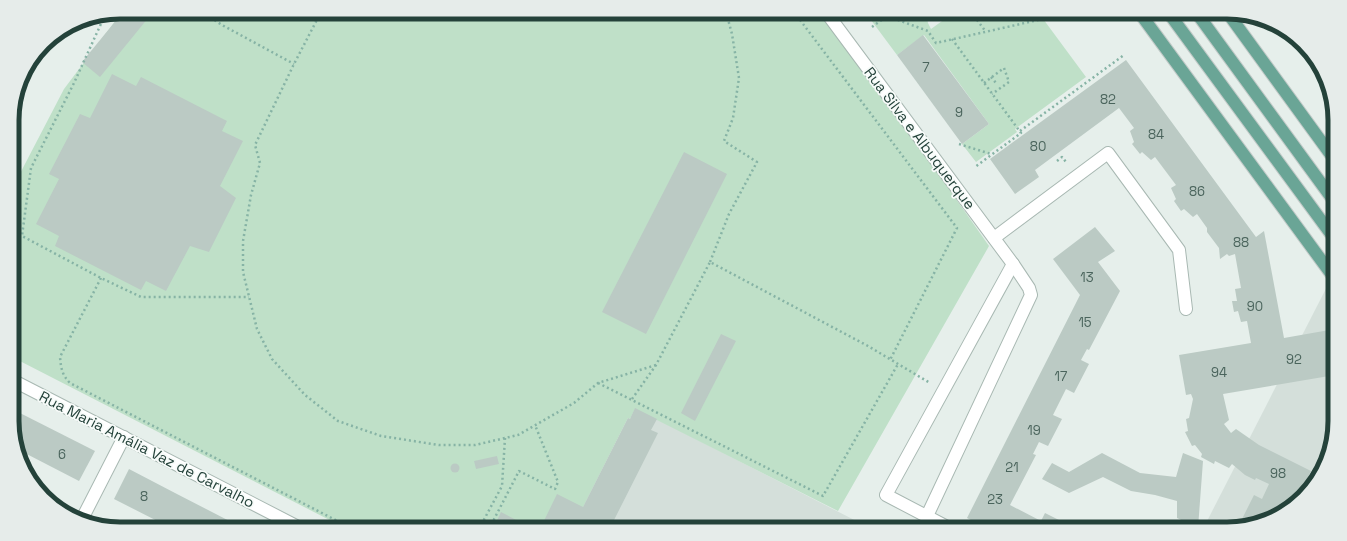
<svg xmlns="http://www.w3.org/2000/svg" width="1347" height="541" viewBox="0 0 1347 541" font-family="'Space Grotesk',sans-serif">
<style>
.built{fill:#d4dfda}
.green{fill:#bfe0c8}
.building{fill:#bbcac4}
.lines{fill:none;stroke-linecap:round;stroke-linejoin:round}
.lane-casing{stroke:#a8b8b2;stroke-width:14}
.street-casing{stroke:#a8b8b2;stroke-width:14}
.secondary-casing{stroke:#a4bbb3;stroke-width:14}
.primary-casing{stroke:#c2cac8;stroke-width:14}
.path{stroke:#86b3a5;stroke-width:2.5;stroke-dasharray:2 3;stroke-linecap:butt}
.lane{stroke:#fff;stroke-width:12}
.street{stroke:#fff;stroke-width:12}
.secondary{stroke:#fff;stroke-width:12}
.primary{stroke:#6aa596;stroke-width:12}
.labels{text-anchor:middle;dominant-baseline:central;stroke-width:3.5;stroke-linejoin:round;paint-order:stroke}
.number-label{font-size:13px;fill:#4a645c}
.street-label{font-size:15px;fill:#24423a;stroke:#f7fbf9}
.rim{fill:none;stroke:#24423a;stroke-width:5}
</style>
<rect width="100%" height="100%" fill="#e6efeb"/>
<g class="built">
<polygon points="1335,271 1335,421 1329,456 1293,507 1234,529 1203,529"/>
<polygon points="635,408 872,529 572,529 628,418 630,419"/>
</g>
<g class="green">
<polygon points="122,12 822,12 853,52 989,246 838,511 635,409 630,419 628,418 572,529 347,529 14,358 13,187 64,89"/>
<polygon points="865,12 886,12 888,15 892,12 926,12 928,23 931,29 949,16 948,12 1038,12 1086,77 1015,129 1017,132 976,162 962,144 989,124 924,35 897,55"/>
</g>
<g class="building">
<polygon points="123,12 153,12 100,77 82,62"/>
<polygon points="923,35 989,124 962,144 897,55"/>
<polygon points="1297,42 1313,54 1322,77"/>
<polygon points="1126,60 1256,237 1264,231 1284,338 1335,329 1335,375 1223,394 1229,420 1224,424 1231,433 1236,429 1259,445 1311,471 1293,507 1238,527 1254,495 1262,499 1269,484 1256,478 1255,480 1245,475 1232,464 1229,468 1215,461 1214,464 1201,457 1202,454 1195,445 1192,446 1185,432 1188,431 1186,419 1189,418 1193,399 1191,394 1186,395 1179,355 1251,343 1247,321 1241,322 1238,311 1234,312 1232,301 1237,301 1235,289 1241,288 1235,254 1229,256 1227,254 1220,259 1219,248 1207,232 1207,228 1197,214 1193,217 1184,209 1181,211 1174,201 1176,199 1171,188 1176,185 1155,157 1151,160 1142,152 1140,154 1132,144 1134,142 1130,131 1134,128 1119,108 1035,170 1039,177 1015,194 990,159"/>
<polygon points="112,74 136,86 141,77 227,121 222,131 243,141 220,186 236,198 209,252 190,246 166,291 146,281 141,290 55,246 59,236 36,224 59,179 49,174 80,114 90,118"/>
<polygon points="684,152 727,174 646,334 602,312"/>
<polygon points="1095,227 1115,251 1098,262 1120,291 1089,350 1087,349 1081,360 1089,364 1074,393 1066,389 1053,415 1062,419 1048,446 1039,442 1033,454 1036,455 1010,505 1041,521 1045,513 1073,527 1072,529 987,529 967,518 1080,295 1053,259"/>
<polygon points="721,334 736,341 695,421 681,413"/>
<polygon points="635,408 657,419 651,430 658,433 613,522 626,529 540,529 557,494 583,507 628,418 630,419"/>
<polygon points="14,410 95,451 79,481 17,449 14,442"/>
<polygon points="1102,453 1140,473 1176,477 1183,453 1203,461 1198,528 1177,518 1177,501 1155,495 1131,491 1103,477 1069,493 1042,479 1052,463 1069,472"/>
<polygon points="497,456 499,464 476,469 474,461"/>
<circle cx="455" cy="468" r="4.5"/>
<polygon points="129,469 175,493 245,529 173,529 114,499"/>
<polygon points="501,512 526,525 524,529 493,529"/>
</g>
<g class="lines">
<g class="lane-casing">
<polyline id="lane" points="994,238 1108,153 1179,250 1186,309"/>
</g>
<g class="street-casing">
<g id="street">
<polyline points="826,12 1013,264 1029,288 1031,295 927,516"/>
<polyline points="14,381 302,529"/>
<polyline points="81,521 124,437"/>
<polyline points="951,529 886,495 1013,264"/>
</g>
</g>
<g class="secondary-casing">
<polyline id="secondary" points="23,74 25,70"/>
</g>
<g class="primary-casing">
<g id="primary">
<polyline points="1139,12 1335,279"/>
<polyline points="1168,12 1334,238"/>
<polyline points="1196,12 1334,201"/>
<polyline points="1227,12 1334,159"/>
</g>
</g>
<g class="path">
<polyline points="202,12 222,25 294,64"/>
<polyline points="321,12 294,64 255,145 260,163 251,195 243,241 243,272 257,329 272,359 305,395 338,421 381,436 439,445 475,445 518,435 574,403 598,383 656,365"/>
<polyline points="794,12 957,228 890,360"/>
<polyline points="971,12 986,32"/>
<polyline points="105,15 74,83 31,168 22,236 101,278 141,297 249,297"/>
<polyline points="872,27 887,16 928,31 936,43 1047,18"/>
<polyline points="952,39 1021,133 975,167"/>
<polyline points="991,77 996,83"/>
<polyline points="984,83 1004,68 1009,82 992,94"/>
<polyline points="1020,131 1124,55"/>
<polyline points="959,144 991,154"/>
<polyline points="1057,161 1062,157 1066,162"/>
<polyline points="710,262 729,214 757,162 724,141 733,118 739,78 732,34 726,12"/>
<path d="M 101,278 L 60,357 C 61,368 62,375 70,383 L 353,529"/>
<polyline points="598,383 823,496 898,364"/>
<polyline points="632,399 656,365 710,262 868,346 930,383"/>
<polyline points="479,529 502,486 505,438"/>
<polyline points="489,529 519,471 555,489 558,482 535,425"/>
</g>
<use href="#lane" class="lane"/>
<use href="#street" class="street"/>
<use href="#secondary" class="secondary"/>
<use href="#primary" class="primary"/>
</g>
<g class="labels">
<g class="number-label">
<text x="926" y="67">7</text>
<text x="1108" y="99">82</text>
<text x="959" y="112">9</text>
<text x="1156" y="134">84</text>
<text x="1038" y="146">80</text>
<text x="1197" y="191">86</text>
<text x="1241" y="242">88</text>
<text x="1087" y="277">13</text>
<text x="1255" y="306">90</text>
<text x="1085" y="322">15</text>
<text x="1294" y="359">92</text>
<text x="1219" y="372">94</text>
<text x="1061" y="376">17</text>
<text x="1034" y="430">19</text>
<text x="62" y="454">6</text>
<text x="1012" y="467">21</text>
<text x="1278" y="473">98</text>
<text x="144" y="496">8</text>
<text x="995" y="499">23</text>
</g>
<g class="street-label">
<text transform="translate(920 138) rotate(53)">Rua Silva e Albuquerque</text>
<text transform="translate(147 449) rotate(27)">Rua Maria Amália Vaz de Carvalho</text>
</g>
</g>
<path d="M0 0H1347V541H0ZM120 19H1227A101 101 0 0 1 1328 120V421A101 101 0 0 1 1227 522H120A101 101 0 0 1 19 421V120A101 101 0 0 1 120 19Z" fill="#e6ecea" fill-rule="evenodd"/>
<path class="rim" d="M120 19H1227A101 101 0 0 1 1328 120V421A101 101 0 0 1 1227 522H120A101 101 0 0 1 19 421V120A101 101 0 0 1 120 19Z"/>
</svg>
